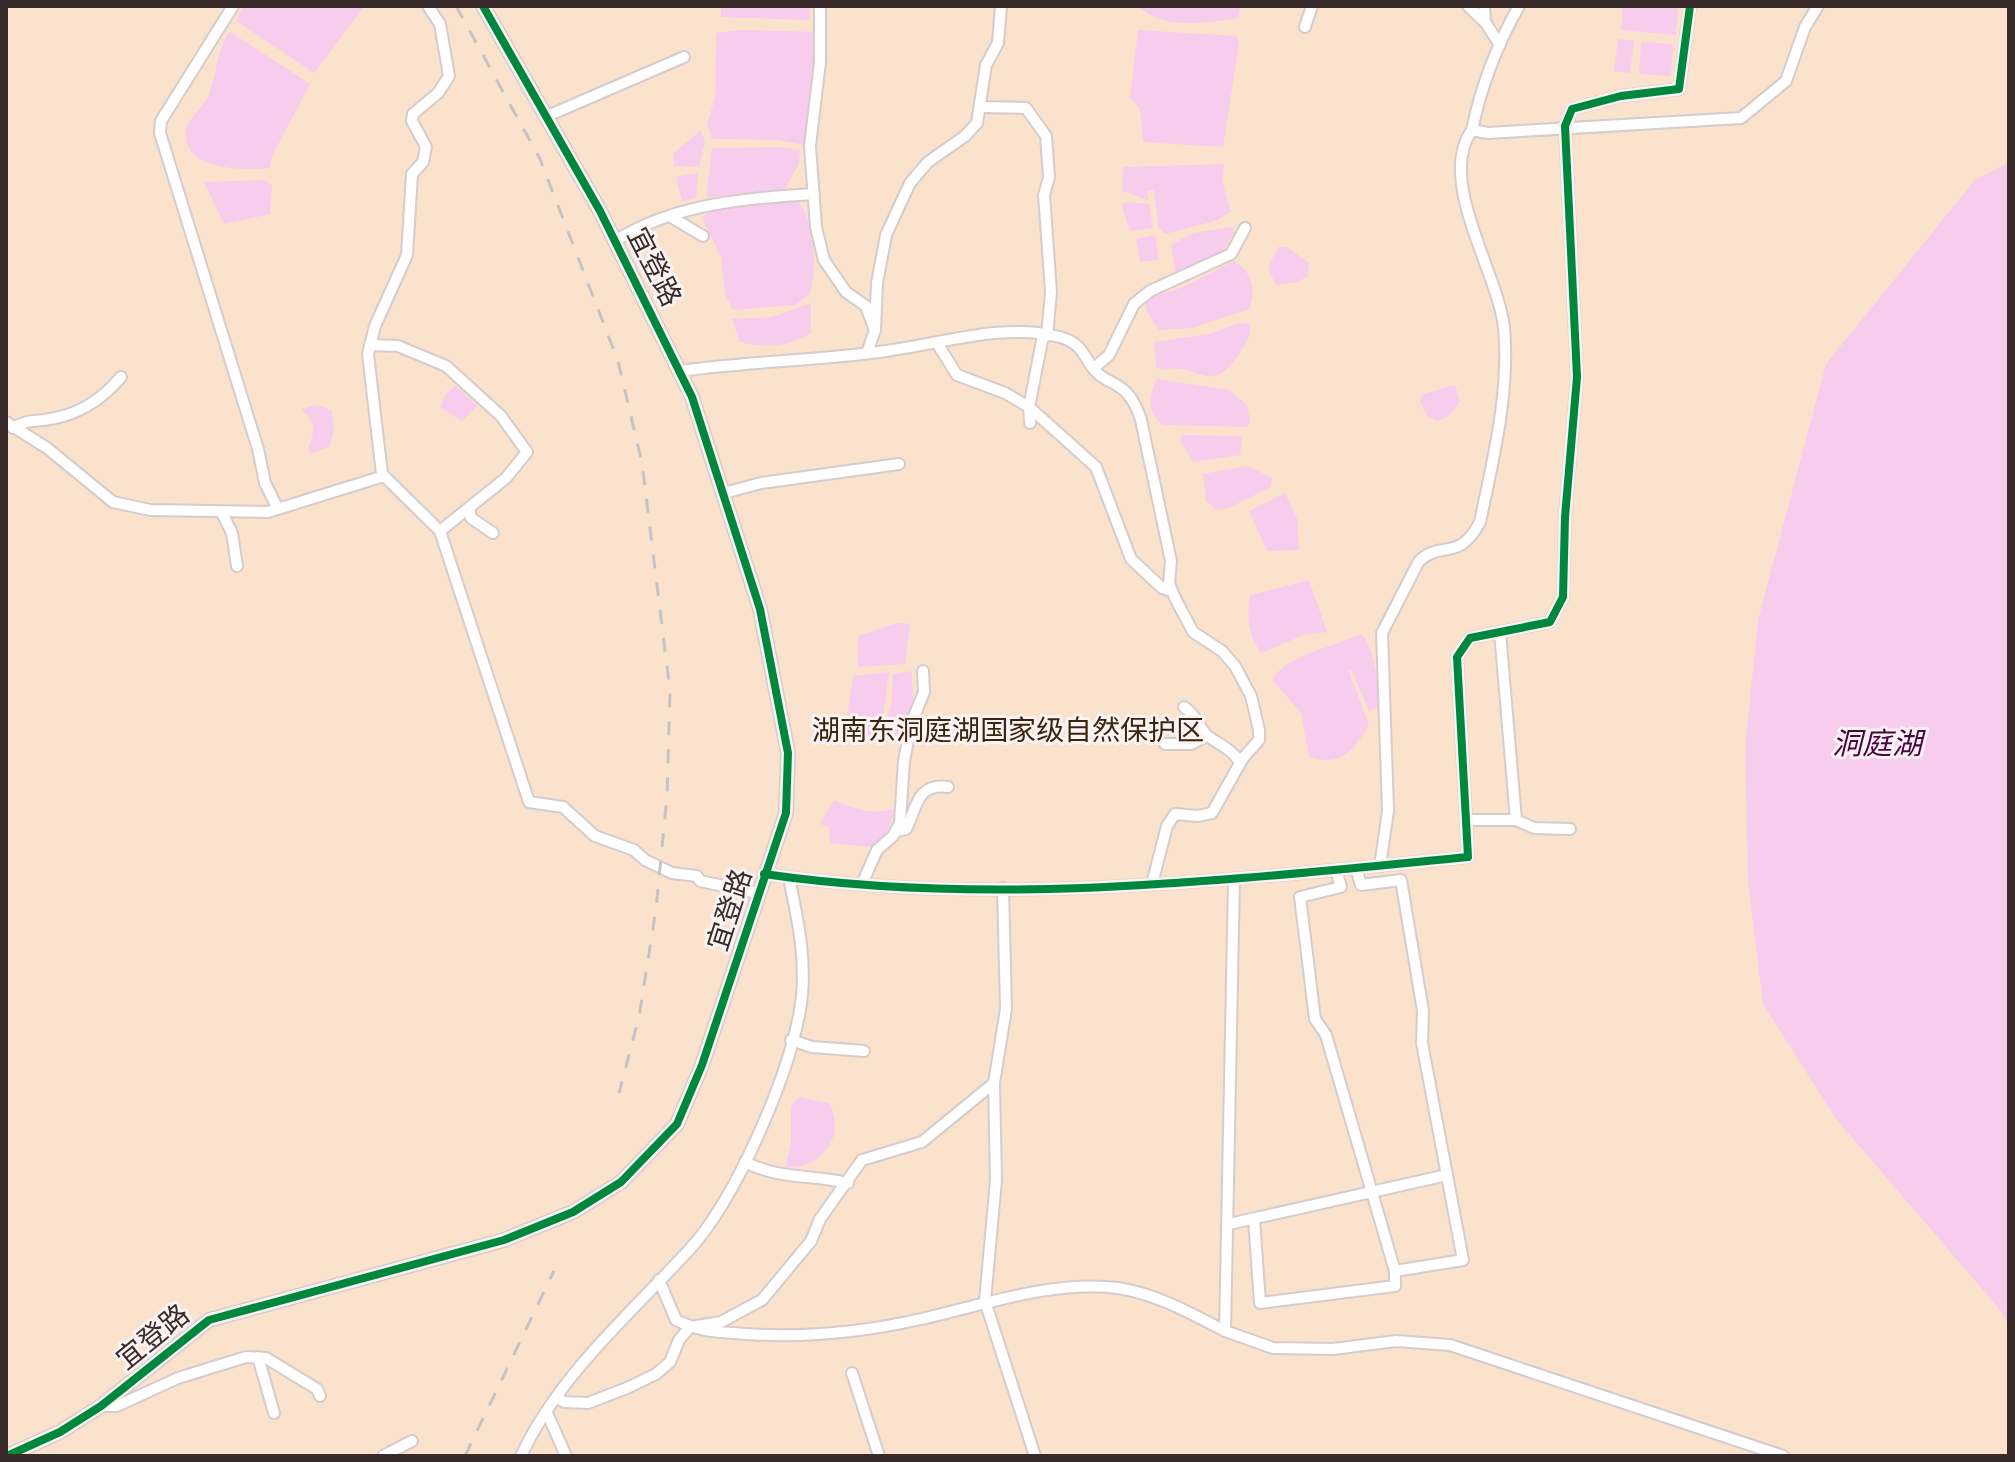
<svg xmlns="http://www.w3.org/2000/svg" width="2015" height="1462" viewBox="0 0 2015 1462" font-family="Signika,'Noto Sans SC',sans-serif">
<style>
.green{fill:#fbe2cd}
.water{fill:#f8cced}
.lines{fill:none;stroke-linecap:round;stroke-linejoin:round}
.minor-casing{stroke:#d5cccc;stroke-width:14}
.tertiary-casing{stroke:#d5cccc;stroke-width:16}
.minor{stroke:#fefefe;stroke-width:10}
.tertiary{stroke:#fefefe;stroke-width:12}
.rail{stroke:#c5c4c4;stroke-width:3;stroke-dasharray:14 14;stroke-linecap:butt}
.cycleway-casing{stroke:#fbf3f3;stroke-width:13}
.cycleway{stroke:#00873e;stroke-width:8}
.labels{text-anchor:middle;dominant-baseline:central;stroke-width:6;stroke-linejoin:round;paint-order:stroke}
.street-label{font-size:28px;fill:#392b2a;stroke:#fbf3f3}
.park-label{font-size:28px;fill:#3b250e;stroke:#fbf3f3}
.water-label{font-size:30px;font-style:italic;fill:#4c0442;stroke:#fbf3f3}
</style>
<rect width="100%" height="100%" fill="#f9f5f5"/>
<rect class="green" x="6" y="6" width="2003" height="1450"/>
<g class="water">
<polygon points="244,6 364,6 314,73 236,21"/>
<polygon points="721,6 810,6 809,20 721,17"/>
<path d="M 1138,6 L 1240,6 L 1238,18 C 1207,23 1163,31 1138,6 Z"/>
<polygon points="1623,6 1678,6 1676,35 1621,30"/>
<polygon points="740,30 817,32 812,127 804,145 778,140 712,139 707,123 715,99 716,33"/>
<polygon points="1138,30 1236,36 1239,43 1223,147 1143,142 1140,109 1130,98"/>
<path d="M 229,31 L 310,84 L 272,156 L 270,168 C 246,171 180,171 186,130 C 188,118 204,107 209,94 C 217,72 217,51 229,31 Z"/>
<polygon points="1618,39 1634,41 1630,73 1614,71"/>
<polygon points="1641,42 1673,44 1671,76 1639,74"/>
<polygon points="701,130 705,142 699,167 674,166 673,154"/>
<polygon points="780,147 800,150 799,164 784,190 706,197 712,148"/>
<polygon points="2009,162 2009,1327 2001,1311 1836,1119 1763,1004 1748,883 1745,748 1758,620 1826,364 1974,181"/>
<polygon points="1224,164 1222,181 1231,211 1218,220 1165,234 1158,226 1154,190 1147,191 1148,200 1122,191 1123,167"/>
<polygon points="698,173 696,198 682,201 676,177"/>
<polygon points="264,180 272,185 270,214 224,224 204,182"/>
<path d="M 795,198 C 817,222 817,264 810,294 L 795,305 L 733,310 L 725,294 L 721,257 L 702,218 L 712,209 Z"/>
<polygon points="1127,202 1149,204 1153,228 1130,231 1121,204"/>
<polygon points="1232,227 1234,232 1223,252 1176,275 1171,245 1193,233"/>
<polygon points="1155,235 1159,260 1140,262 1136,239"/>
<polygon points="1278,247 1287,247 1309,263 1308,276 1298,282 1276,285 1268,268"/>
<path d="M 1234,261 C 1252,273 1257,288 1249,309 L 1192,328 L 1159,330 L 1146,310 L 1146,299 L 1183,287 Z"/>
<path d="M 811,303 L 811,333 C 791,346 764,349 740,342 L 732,319 L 772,317 Z"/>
<path d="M 1240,323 L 1250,324 C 1251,337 1246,343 1239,354 C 1209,399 1201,361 1161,370 L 1156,367 L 1154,342 L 1209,334 Z"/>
<path d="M 1157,379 L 1229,390 L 1247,405 L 1250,420 L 1247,427 L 1163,425 C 1147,413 1148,396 1157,379 Z"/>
<polygon points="1455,385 1460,401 1449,416 1437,421 1427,416 1420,402 1423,394"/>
<polygon points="456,386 477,406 462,421 440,407 446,394"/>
<path d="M 317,405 L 332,410 L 334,431 L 329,447 L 312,453 L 308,449 C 315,431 317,422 301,409 Z"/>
<polygon points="1183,435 1242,436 1240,455 1193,462 1180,439"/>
<polygon points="1248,466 1272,478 1271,487 1229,508 1217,510 1206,501 1203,474"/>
<polygon points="1285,493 1297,518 1299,550 1267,551 1249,511"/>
<path d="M 1309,580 L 1327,632 L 1304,635 L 1261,653 C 1249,636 1246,616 1250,595 Z"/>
<polygon points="897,623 910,624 905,664 858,667 858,636"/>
<path d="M 1361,634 C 1374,645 1382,692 1377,708 L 1369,711 L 1352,671 L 1348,669 L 1369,725 C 1353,751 1341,767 1309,757 L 1301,713 L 1273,681 C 1277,659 1340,644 1361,634 Z"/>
<polygon points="912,671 913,702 903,735 882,734 891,706 893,674"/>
<polygon points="889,672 881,731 872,735 840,733 847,717 853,676"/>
<path d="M 834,800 C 855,810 872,815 895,809 L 887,834 L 869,847 L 830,843 L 829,827 L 820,824 Z"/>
<path d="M 799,1097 L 829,1103 C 847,1135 822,1170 786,1167 L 791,1142 L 791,1107 Z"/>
</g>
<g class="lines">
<g class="minor-casing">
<g id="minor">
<polyline points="233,6 161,121 160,133 258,449 265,483 278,509"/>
<polyline points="428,6 440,24 449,76 438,93 413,114 412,121 426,147 423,162 412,174 407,255 375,326 368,354 382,474 440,531 529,802 563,807 595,836 634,850 645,860 672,873 697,876 700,881 758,893"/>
<polyline points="820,6 820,62 810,146 816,227 824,260 846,292 866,306 874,328"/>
<polyline points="1468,6 1485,22"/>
<polyline points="1484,6 1485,22 1500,45"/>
<polyline points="1305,27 1312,6"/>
<polyline points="981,107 1026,108 1046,136 1049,177 1044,195 1051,292 1047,336"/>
<polyline points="545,117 684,57"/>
<path d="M 1472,130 C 1481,87 1498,43 1519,6"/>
<polyline points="671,217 703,236"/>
<path d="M 615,241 C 673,204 746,198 814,194"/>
<polyline points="937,343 957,375 1005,393 1029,407 1096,467 1131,559 1162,588 1172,591"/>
<polyline points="370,345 398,346 446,366 501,416 527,452 506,478 440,531"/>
<polyline points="867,353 875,330 877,283 886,235 910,183 928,162 965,136 977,123 986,65 998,43 1001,6"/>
<polyline points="1094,368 1109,355 1134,304 1150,291 1231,254 1245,228"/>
<path d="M 680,371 C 748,361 817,361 886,351 C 941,344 1005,322 1060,337 C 1078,342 1082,351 1090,364 C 1105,389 1127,375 1141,420 L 1171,561 L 1169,583 L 1175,598 L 1193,632 L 1222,651 L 1235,666 L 1251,696 L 1259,730 L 1259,740 L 1243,758 L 1212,813 L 1198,816 L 1175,814 L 1167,826 L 1152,884"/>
<polyline points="6,422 47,448 113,502 150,510 268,512 384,476"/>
<polyline points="1030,423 1029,407 1043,336"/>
<path d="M 13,428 C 25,421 31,421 44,420 C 76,416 100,402 121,377"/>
<polyline points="724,493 761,483 899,464"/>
<polyline points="469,508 471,518 493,533"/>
<polyline points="222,513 232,533 237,566"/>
<path d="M 1184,707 C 1199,717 1199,730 1209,737 C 1222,746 1231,749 1240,762"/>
<polyline points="1165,744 1191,744 1206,736"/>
<polyline points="1466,820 1516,820 1500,632"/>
<polyline points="1516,820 1534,828 1570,829"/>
<path d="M 896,831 L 906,829 C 917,808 916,783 948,787"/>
<path d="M 1380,866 L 1388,811 L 1382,633 L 1419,561 C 1444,539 1458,563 1480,522 C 1493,460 1510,392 1504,328 C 1498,272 1436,180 1472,130 L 1488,133 L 1741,118 L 1786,81 L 1805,27 L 1818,6"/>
<polyline points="1336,870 1341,887 1300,897 1315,1019 1326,1035 1395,1271 1463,1260 1422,1043 1423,1011 1401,880 1361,885 1356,868"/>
<path d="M 764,874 C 998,908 1235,879 1468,857 L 1457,657 L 1470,638 L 1550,622 L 1563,597 L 1565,517 L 1577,377 L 1565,126 L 1572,109 L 1621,96 L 1679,89 L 1690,6"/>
<polyline points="1234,880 1225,1331 1273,1348 1333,1349 1396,1341 1450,1345 1783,1456"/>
<polyline points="862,884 877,850 893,836 900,823 904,761 911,724 924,692 923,671"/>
<polyline points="1003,888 1006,1009 994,1083 996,1180 985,1301 1035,1456"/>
<polyline points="791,1040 812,1047 864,1051"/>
<path d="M 745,1162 C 780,1180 810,1174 848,1183"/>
<polyline points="1254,1219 1260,1303 1395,1286 1395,1271"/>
<polyline points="1229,1224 1447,1175"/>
<path d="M 659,1280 L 676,1320 C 699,1332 720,1332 746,1334 C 804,1338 864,1332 921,1319 C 984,1305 1052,1280 1118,1288 C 1157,1294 1190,1313 1225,1331"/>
<polyline points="258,1357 274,1413"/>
<polyline points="852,1373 879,1456"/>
<polyline points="557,1397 564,1402 588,1403 627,1388 656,1374 670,1362 679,1340 690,1327 721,1322 762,1300 811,1241 820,1219 862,1160 922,1142 994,1083"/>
<polyline points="101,1406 117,1406 178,1378 246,1357 266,1358 317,1389 320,1396"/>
<polyline points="548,1415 566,1456"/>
<polyline points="383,1456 412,1441"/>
<path d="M 521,1456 C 558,1376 630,1314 689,1250 C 736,1199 788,1078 800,1010 C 808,966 798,920 789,878"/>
</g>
</g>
<g class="tertiary-casing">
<polyline id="tertiary" points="7,1456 60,1432 101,1406 209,1320 504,1240 573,1212 621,1182 677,1124 702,1065 786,813 788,753 760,609 692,397 600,211 483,6"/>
</g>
<use href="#minor" class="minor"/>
<use href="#tertiary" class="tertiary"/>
<g class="rail">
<polyline points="456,6 540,159 618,361 642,463 670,691 667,796 656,909 639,1017 619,1093"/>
<polyline points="465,1456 554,1271"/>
</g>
<g class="cycleway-casing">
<g id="cycleway">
<path d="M 764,874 C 998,908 1235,879 1468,857 L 1457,657 L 1470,638 L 1550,622 L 1563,597 L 1565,517 L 1577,377 L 1565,126 L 1572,109 L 1621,96 L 1679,89 L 1690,6"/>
<polyline points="7,1456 60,1432 101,1406 209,1320 504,1240 573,1212 621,1182 677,1124 702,1065 786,813 788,753 760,609 692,397 600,211 483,6"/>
</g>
</g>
<use href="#cycleway" class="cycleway"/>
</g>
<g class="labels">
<g class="street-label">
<text transform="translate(654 267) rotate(63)">宜登路</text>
<text transform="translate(730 910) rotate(-72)">宜登路</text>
<text transform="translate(153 1337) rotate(-39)">宜登路</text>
</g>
<g class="park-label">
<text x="1008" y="731">湖南东洞庭湖国家级自然保护区</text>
</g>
<g class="water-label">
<text x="1877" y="744">洞庭湖</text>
</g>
</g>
<rect width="2015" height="1462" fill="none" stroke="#392b2a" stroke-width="16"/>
</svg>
